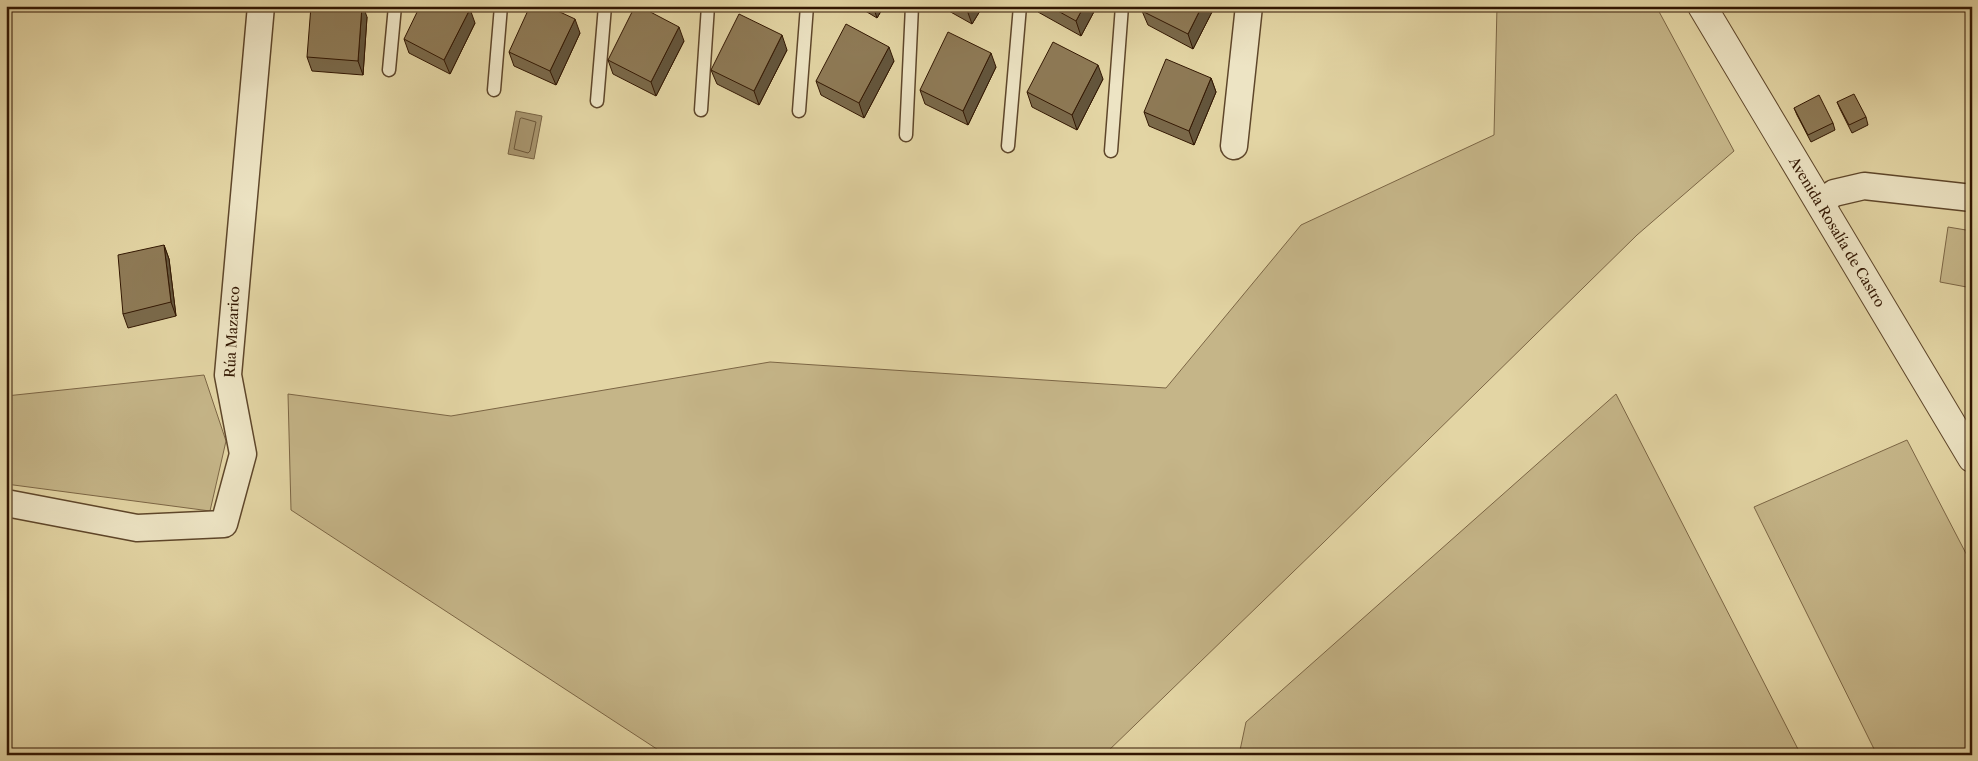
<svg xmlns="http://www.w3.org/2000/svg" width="1978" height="761" viewBox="0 0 1978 761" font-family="'Libre Caslon Text',serif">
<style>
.green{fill:#c5b588;stroke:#7c6645}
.water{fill:#a7946d;stroke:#786242}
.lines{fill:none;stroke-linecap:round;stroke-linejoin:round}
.shore{stroke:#6c5638;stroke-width:1}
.service-casing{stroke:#5e462a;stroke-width:15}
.minor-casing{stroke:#5e462a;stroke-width:29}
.tertiary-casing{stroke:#5e462a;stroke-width:30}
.service{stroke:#ede4c4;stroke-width:12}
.minor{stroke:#ede4c4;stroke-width:26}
.tertiary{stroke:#ede4c4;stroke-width:28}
.wall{fill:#7a694a;stroke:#321702}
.shaded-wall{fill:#63553c;stroke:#321702}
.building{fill:#8e7a56;stroke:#321702}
.labels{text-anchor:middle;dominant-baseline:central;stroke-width:4.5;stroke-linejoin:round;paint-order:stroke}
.street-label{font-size:14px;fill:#321702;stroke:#ede4c4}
</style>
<rect width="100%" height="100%" fill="#e3d5a4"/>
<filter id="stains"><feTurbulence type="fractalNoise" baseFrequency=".004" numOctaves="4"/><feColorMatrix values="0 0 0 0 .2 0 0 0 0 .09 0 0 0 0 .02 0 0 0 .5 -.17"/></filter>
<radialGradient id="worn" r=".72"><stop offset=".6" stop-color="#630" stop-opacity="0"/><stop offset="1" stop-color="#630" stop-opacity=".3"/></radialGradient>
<g class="green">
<polygon points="1497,6 1656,6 1734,151 1637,235 1323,543 1105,754 666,755 291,510 288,394 451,416 770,362 1166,388 1301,225 1494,135"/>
<polygon points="1948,227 1972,231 1972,288 1940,282"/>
<polygon points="204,375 226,441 210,511 6,484 6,396"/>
<polygon points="1616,394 1801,755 1239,755 1246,722"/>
<polygon points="1907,440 1972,565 1972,755 1877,755 1754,507"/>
</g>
<polygon class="water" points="516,111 542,116 534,159 508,154"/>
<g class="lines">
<polygon class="shore" points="522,118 536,122 530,151 528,153 514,149 520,119"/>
<g class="service-casing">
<g id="service">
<polyline points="389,70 395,6"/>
<polyline points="494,90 501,6"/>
<polyline points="597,101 605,6"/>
<polyline points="701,110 708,6"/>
<polyline points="799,111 807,6"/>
<polyline points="906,135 912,6"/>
<polyline points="1008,146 1020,6"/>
<polyline points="1111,151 1122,6"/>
</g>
</g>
<g class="minor-casing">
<g id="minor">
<polyline points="1234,146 1249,6"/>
<polyline points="1820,203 1834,193 1864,186 1972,198"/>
<polyline points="6,503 137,528 224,524 243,454 228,375 261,6"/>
</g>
</g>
<g class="tertiary-casing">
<polyline id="tertiary" points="1702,6 1972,458"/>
</g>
<use href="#service" class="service"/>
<use href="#minor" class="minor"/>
<use href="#tertiary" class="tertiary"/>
</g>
<g class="wall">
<polygon points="857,6 884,6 877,18"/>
<polygon points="940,6 983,6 972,24"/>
<polygon points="1036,6 1097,6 1081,36 1038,12"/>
<polygon points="1145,6 1215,6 1193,49 1148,25 1142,11"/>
<polygon points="367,17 363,75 312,71 307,57"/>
<polygon points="475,23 450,74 409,53 404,39"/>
<polygon points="580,33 556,85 514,66 509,52"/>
<polygon points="684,41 656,96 613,74 608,60"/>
<polygon points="787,50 759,105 717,84 711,70"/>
<polygon points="894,61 864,118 821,95 816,81"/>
<polygon points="996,67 968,125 925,104 920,90"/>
<polygon points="1211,78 1216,92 1194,145 1149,126 1144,112"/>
<polygon points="1103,79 1077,130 1032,107 1027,92"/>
<polygon points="1837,102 1866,117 1868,125 1852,133 1840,109"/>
<polygon points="1794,108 1833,123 1835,130 1811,142 1797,115"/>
<polygon points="164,245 169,259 176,316 128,328 123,314"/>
</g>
<g class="shaded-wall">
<polygon points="362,6 363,6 367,17 363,75 358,61"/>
<polygon points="873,6 884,6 877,18"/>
<polygon points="970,6 983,6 972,24 967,10"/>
<polygon points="1084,6 1097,6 1081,36 1076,21"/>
<polygon points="1202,6 1215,6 1193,49 1188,34"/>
<polygon points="470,9 475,23 450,74 444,60"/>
<polygon points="575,19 580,33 556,85 550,71"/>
<polygon points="679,27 684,41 656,96 651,82"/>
<polygon points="782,35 787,50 759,105 754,91"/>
<polygon points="889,47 894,61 864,118 859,103"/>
<polygon points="991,53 996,67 968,125 963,111"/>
<polygon points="1098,65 1103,79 1077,130 1072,115"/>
<polygon points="1211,78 1216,92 1194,145 1189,131"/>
<polygon points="164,245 169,259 176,316 171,302"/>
</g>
<g class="building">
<polygon points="311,6 362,6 358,61 307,57"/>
<polygon points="420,6 465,6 470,9 444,60 404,39"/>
<polygon points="530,6 547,6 575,19 550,71 509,52"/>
<polygon points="635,6 639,6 679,27 651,82 608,60"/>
<polygon points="960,6 970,6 967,10"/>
<polygon points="1049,6 1084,6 1076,21"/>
<polygon points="1145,6 1202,6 1188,34 1142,11"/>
<polygon points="739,14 782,35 754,91 711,70"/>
<polygon points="846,24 889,47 859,103 816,81"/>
<polygon points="948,32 991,53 963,111 920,90"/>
<polygon points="1053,42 1098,65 1072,115 1027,92"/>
<polygon points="1166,59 1211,78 1189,131 1144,112"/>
<polygon points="1854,94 1866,117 1849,125 1837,102"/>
<polygon points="1819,95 1833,123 1808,135 1794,108"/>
<polygon points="164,245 171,302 123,314 118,255"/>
</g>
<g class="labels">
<g class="street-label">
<text transform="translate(1837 232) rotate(59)">Avenida Rosalía de Castro</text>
<text transform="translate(232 332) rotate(-87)">Rúa Mazarico</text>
</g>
</g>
<rect width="1978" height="761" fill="none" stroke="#e3d5a4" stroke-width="25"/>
<rect x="8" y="8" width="1963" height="746" fill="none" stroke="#321702" stroke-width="2.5"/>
<rect x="12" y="12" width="1953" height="736" fill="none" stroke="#321702"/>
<rect width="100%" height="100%" filter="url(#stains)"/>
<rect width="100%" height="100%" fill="url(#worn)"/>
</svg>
